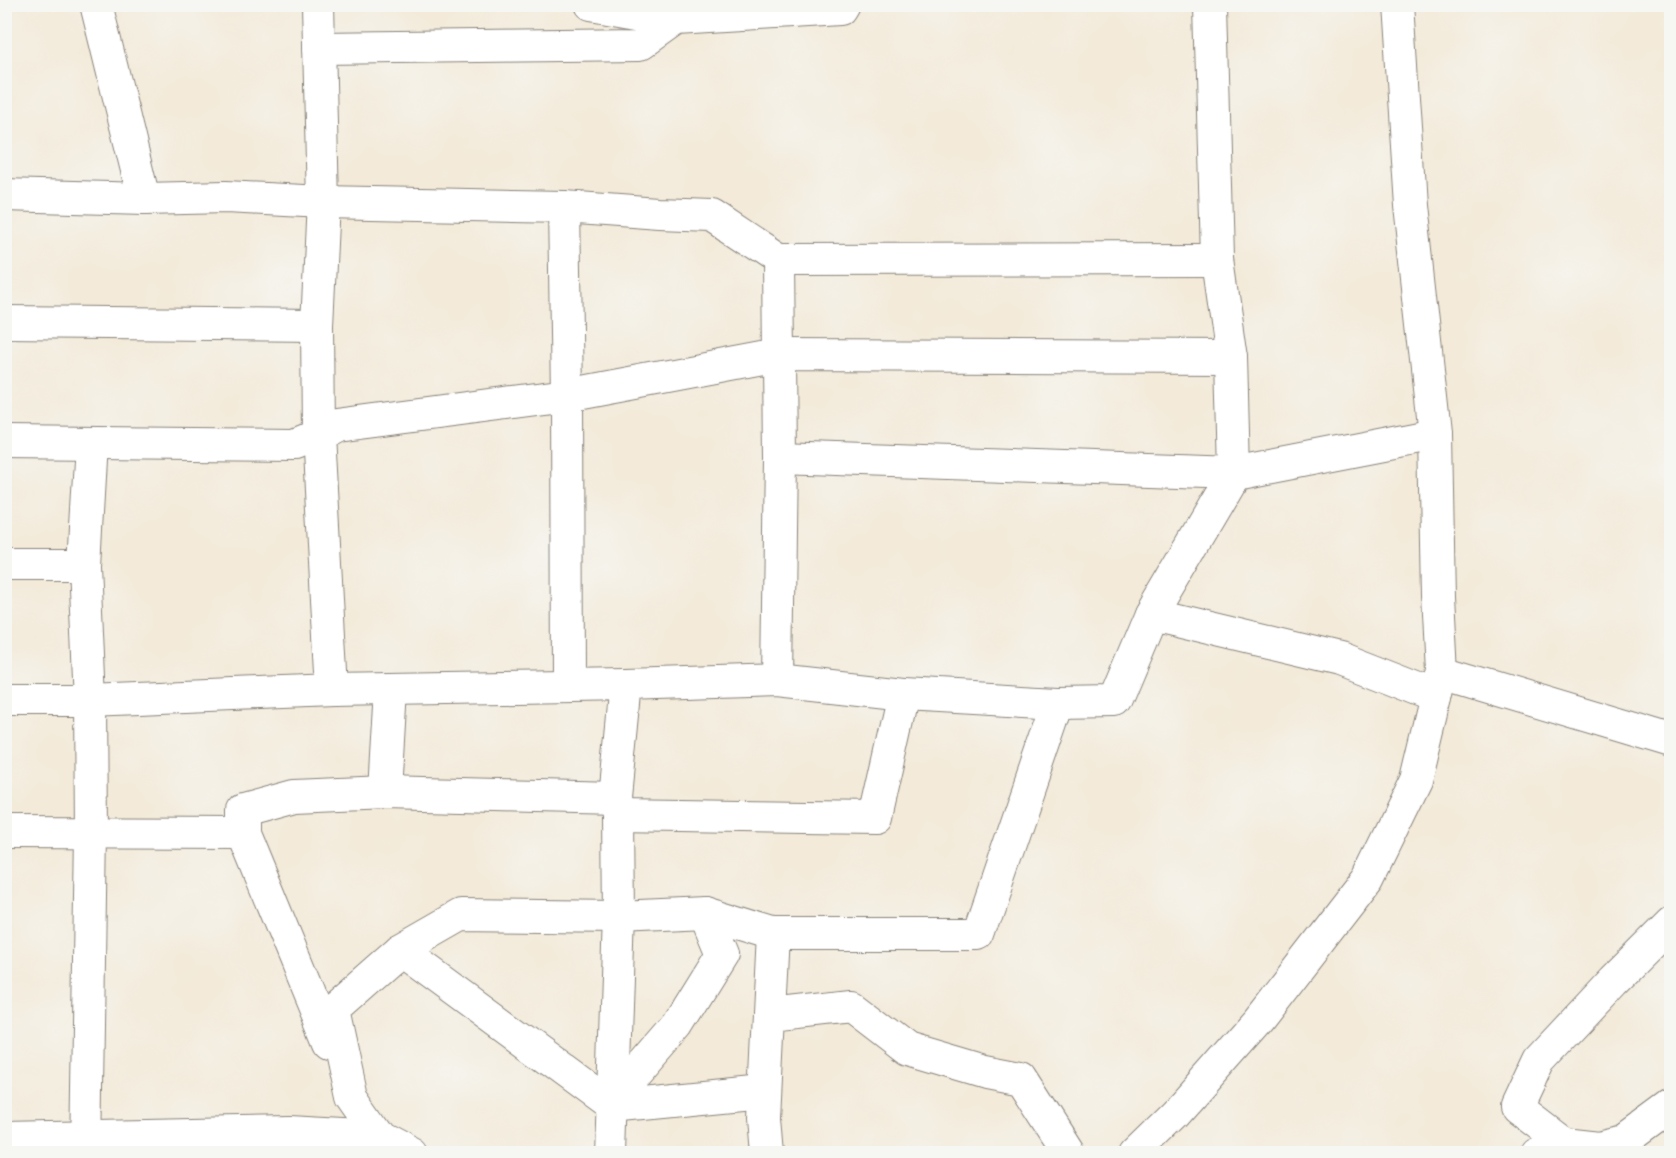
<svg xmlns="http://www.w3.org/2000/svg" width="1676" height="1158" viewBox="0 0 1676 1158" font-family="'Old Standard TT',serif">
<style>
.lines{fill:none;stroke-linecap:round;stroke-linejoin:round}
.minor-casing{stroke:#88837a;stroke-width:34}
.minor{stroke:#fff;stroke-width:32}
</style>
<rect width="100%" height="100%" fill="#f6f6f2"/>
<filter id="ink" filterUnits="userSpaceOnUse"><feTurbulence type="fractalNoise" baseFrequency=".0167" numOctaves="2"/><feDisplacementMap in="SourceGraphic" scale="12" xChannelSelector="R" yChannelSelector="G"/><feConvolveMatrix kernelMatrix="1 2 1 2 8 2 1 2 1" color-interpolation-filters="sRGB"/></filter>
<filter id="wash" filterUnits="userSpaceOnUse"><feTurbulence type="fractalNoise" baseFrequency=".008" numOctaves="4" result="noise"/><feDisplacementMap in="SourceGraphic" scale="24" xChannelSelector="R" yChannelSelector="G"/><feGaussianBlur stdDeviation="1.35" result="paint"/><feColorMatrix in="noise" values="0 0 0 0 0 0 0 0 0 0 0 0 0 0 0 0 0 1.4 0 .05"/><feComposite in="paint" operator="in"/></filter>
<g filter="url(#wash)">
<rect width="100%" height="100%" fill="#f3ead9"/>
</g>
<g filter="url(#ink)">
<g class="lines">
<g class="minor-casing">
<g id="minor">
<polyline points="96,4 144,199"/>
<polyline points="318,4 323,202 317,325 318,435 332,690"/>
<polyline points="591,4 676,19"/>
<polyline points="319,48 641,44 676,19 840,9 843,4"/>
<polyline points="4,195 144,199 226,197 323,202 564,207 660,214 712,216 778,260"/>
<polyline points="564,207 567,395 568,686"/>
<polyline points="4,322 317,325"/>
<polyline points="4,442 294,445 318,435 336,425 567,395 779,355 1231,357"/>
<polyline points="780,457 1234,473 1435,434"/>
<polyline points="4,564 84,564"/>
<polyline points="1151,614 1339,659 1436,697"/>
<polyline points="1442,672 1672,741"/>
<polyline points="777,680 780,457 778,260 1217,259"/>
<polyline points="4,700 90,700 332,690 626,685 777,680 903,694 1058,703 1114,702 1151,614 1234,473 1231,357 1217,259 1210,4"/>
<polyline points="385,792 391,690"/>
<polyline points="618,814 875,818 903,694"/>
<polyline points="4,832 243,833"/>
<polyline points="400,950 612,1106 765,1091"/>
<polyline points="770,1015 851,1006 907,1049 985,1072 1021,1079 1069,1154"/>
<polyline points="329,1042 243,833 243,810 294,796 385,792 615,798"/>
<polyline points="612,1106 634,1076 678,1025 722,954 705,913"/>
<polyline points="4,1138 288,1132 380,1137"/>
<polyline points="86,1154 91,832 90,700 84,564 91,443"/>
<polyline points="412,1154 380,1137 352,1097 333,1009 400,950 461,915 619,917 705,913 773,934 979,934 1058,703"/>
<polyline points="611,1154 619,917 618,814 615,798 626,685"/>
<polyline points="767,1154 764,1117 773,934"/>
<polyline points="1134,1154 1175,1114 1258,1020 1368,878 1416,780 1442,672 1438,597 1435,434 1410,205 1397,4"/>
<polyline points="1536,1154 1564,1143 1600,1147 1626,1141 1672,1107"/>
<polyline points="1565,1154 1564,1143 1517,1107 1539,1060 1613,981 1672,922"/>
</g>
</g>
<use href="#minor" class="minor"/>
</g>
</g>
<rect width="1676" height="1158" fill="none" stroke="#f6f6f2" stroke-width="24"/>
</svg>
